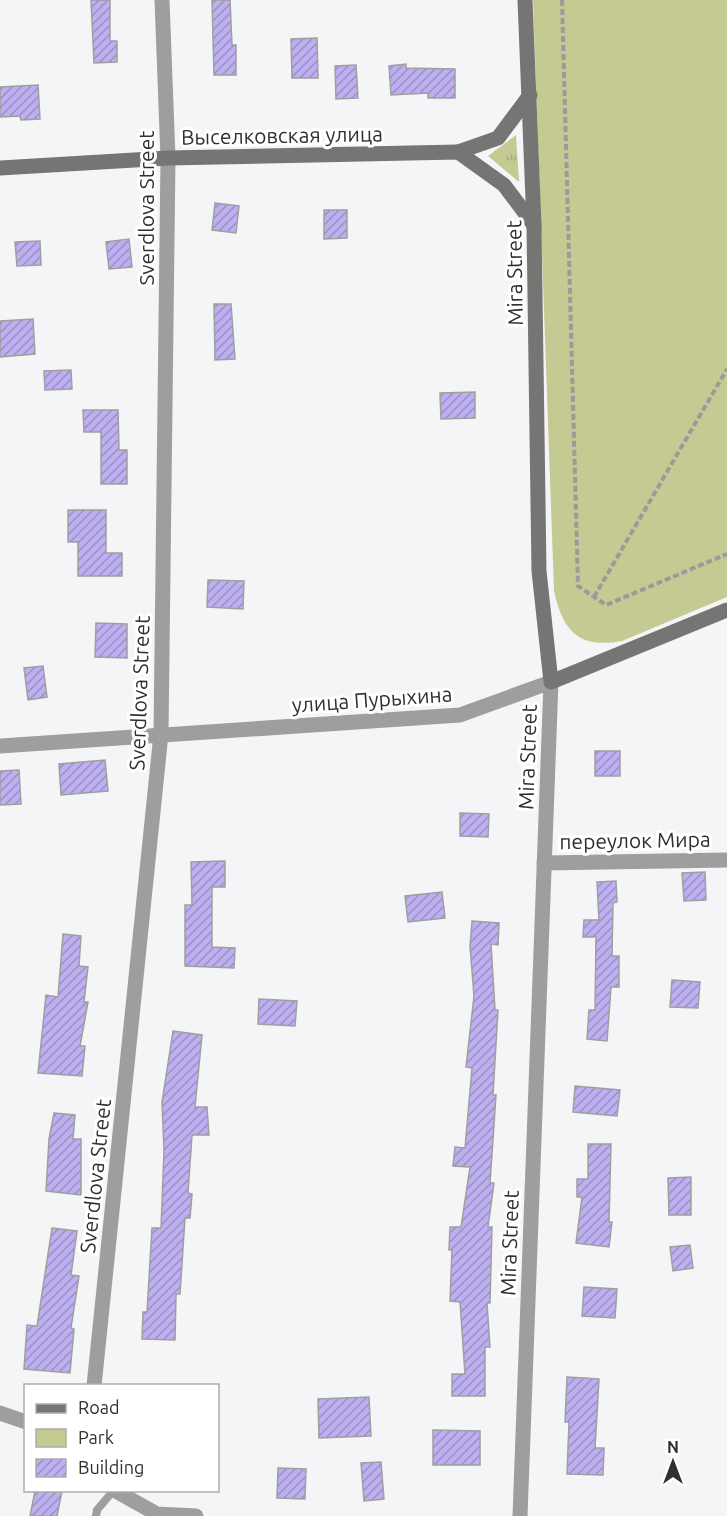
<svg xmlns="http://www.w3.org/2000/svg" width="727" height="1516" viewBox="0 0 727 1516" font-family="Ubuntu,sans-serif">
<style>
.grass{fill:url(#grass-tufts)}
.park{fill:#c4ca92}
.building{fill:url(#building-hatch);stroke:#9f9fa0;stroke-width:1.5}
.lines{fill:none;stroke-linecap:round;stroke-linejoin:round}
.path{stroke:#9b9b9c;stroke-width:4;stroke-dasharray:6 3;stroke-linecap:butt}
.lane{stroke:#9e9e9e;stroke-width:8}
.street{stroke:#9e9e9e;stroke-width:15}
.secondary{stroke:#757574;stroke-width:15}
.labels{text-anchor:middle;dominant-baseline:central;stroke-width:6;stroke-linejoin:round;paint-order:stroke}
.street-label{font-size:21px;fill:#303031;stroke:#fff}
</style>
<defs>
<pattern id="grass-tufts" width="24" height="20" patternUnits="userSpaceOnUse" patternTransform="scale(1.5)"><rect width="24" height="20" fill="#c4ca92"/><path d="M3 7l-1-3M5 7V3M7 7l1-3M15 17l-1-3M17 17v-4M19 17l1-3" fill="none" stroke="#a9ae7e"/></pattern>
<pattern id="building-hatch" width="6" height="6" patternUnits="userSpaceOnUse" patternTransform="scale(1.5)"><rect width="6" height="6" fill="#beaff0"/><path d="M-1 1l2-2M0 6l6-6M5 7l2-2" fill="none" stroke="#9b8fc3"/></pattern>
</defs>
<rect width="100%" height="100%" fill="#f4f5f6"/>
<polygon class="grass" points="516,135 519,182 488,156"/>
<path class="park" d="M 533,0 L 727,0 L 727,597 L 622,641 C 578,649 563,631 554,591 Z"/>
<g class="building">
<polygon points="91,0 110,0 110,41 117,41 117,62 94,63"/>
<polygon points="212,0 230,0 232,45 236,45 236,75 214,75"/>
<polygon points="317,38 318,78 292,78 291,39"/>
<polygon points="406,64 406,68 455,69 455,98 428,98 428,93 391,95 389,66"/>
<polygon points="356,65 358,98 336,99 335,66"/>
<polygon points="38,85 40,119 21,120 20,116 0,117 0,87"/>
<polygon points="215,203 239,206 236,233 212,230"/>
<polygon points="324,210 347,210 347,238 324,239"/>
<polygon points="129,239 132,267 109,269 106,242"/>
<polygon points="40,241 41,265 17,266 15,242"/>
<polygon points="214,304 231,304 235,359 215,360"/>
<polygon points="33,319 35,354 0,357 0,321"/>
<polygon points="71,370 72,389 45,390 44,371"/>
<polygon points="475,392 475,418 441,419 440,393"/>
<polygon points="83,410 118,410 119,450 127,450 127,484 101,484 101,432 84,432"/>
<polygon points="68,510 106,510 106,553 122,553 122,576 78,576 78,542 68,542"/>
<polygon points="208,580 244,581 243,609 207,607"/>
<polygon points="96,623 127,624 127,658 95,657"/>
<polygon points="43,666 47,697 28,700 24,668"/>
<rect x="595" y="751" width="25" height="25"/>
<polygon points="105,760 108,791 61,795 59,764"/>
<polygon points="19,770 21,804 0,805 0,771"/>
<polygon points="460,813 489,814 488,837 460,836"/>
<polygon points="225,861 225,887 212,887 212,947 235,948 234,968 185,966 185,905 192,905 191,862"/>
<polygon points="705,872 706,900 684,901 682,873"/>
<polygon points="616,881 617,902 613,903 612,956 619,956 619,987 611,987 607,1041 587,1039 589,1010 595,1010 596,937 583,937 584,920 599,920 597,882"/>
<polygon points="442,892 445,918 408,922 405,896"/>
<polygon points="472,921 499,923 498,945 491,944 495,1010 498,1010 493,1095 496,1095 490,1183 494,1183 488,1227 492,1227 490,1303 487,1303 490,1347 485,1347 485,1396 452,1396 452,1374 465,1374 460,1302 450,1301 452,1250 449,1250 450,1227 461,1227 470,1167 453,1166 455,1147 465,1148 472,1068 466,1067 474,996 470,946"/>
<polygon points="63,934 81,936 79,966 88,967 84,1002 88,1002 80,1046 85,1046 82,1076 38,1073 46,995 58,997"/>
<polygon points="672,980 700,982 698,1008 670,1007"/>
<polygon points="259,999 297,1001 295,1026 258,1024"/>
<polygon points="173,1031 202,1035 195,1107 207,1107 209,1135 192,1135 188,1193 192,1194 190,1218 185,1218 180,1294 176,1294 175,1340 142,1339 143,1312 147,1312 152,1228 161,1228 164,1151 162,1102"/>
<polygon points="575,1086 620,1090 617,1116 573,1112"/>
<polygon points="54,1113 75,1115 73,1139 81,1139 81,1195 46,1191 49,1139"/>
<polygon points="588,1144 611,1144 609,1222 612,1222 609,1247 576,1243 582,1197 577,1197 577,1179 588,1179"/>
<polygon points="691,1177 691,1215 669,1215 668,1178"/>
<polygon points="52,1228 77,1231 71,1275 79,1276 71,1328 74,1329 70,1373 24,1369 27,1325 37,1326"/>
<polygon points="690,1245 693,1268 673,1271 670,1247"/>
<polygon points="584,1287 617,1289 615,1318 582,1316"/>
<polygon points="567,1377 599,1379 595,1448 604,1448 603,1475 567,1474 569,1422 565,1422"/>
<polygon points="369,1397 371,1436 319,1438 318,1399"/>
<polygon points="433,1430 480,1431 480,1465 433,1465"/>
<polygon points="381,1462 384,1499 364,1501 361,1463"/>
<polygon points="278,1468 306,1469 305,1499 277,1498"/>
<polygon points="35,1491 62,1491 57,1516 30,1516"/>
</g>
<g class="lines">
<g class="path">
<polyline points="562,0 578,586 606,605 727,554"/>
<polyline points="594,597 727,369"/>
</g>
<polyline class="lane" points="96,1516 97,1510 114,1490"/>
<g class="street">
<polyline points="0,746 460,715 551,682 520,1516"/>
<polyline points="544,863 727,860"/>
<polyline points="94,1386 161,734 168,158 162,0"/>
<polyline points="0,1413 26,1422"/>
<polyline points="114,1490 157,1514 196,1516"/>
</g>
<g class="secondary">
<polyline points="525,0 534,225 539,571 551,682 727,610"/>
<polyline points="458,152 498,138 530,95"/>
<polyline points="0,168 168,158 458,152 504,185 534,225"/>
</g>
</g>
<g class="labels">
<g class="street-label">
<text transform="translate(282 135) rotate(-1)">Выселковская улица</text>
<text transform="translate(146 208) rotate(-90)">Sverdlova Street</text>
<text transform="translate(514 273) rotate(-91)">Mira Street</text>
<text transform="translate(139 693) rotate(-88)">Sverdlova Street</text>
<text transform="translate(372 699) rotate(-4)">улица Пурыхина</text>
<text transform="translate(527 757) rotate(-88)">Mira Street</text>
<text transform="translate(635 840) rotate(-1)">переулок Мира</text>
<text transform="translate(95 1176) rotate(-84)">Sverdlova Street</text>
<text transform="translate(509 1243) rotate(-88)">Mira Street</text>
</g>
</g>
<rect x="24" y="1384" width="195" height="108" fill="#ffffff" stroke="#acacad" stroke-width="1.5"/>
<rect x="36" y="1404" width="30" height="9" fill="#757574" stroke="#acacad" stroke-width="1.5"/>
<text x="78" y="1414" font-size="18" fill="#303031">Road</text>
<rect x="36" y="1429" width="30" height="18" fill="#c4ca92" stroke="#acacad" stroke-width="1.5"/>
<text x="78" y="1444" font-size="18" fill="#303031">Park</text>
<rect x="36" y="1459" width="30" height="18" fill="url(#building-hatch)" stroke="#acacad" stroke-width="1.5"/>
<text x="78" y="1474" font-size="18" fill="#303031">Building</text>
<g transform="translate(673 1462)" stroke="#ffffff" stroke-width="4.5" paint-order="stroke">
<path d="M0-4.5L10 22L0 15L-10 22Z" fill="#303031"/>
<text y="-9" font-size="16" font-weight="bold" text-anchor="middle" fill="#303031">N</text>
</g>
</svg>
